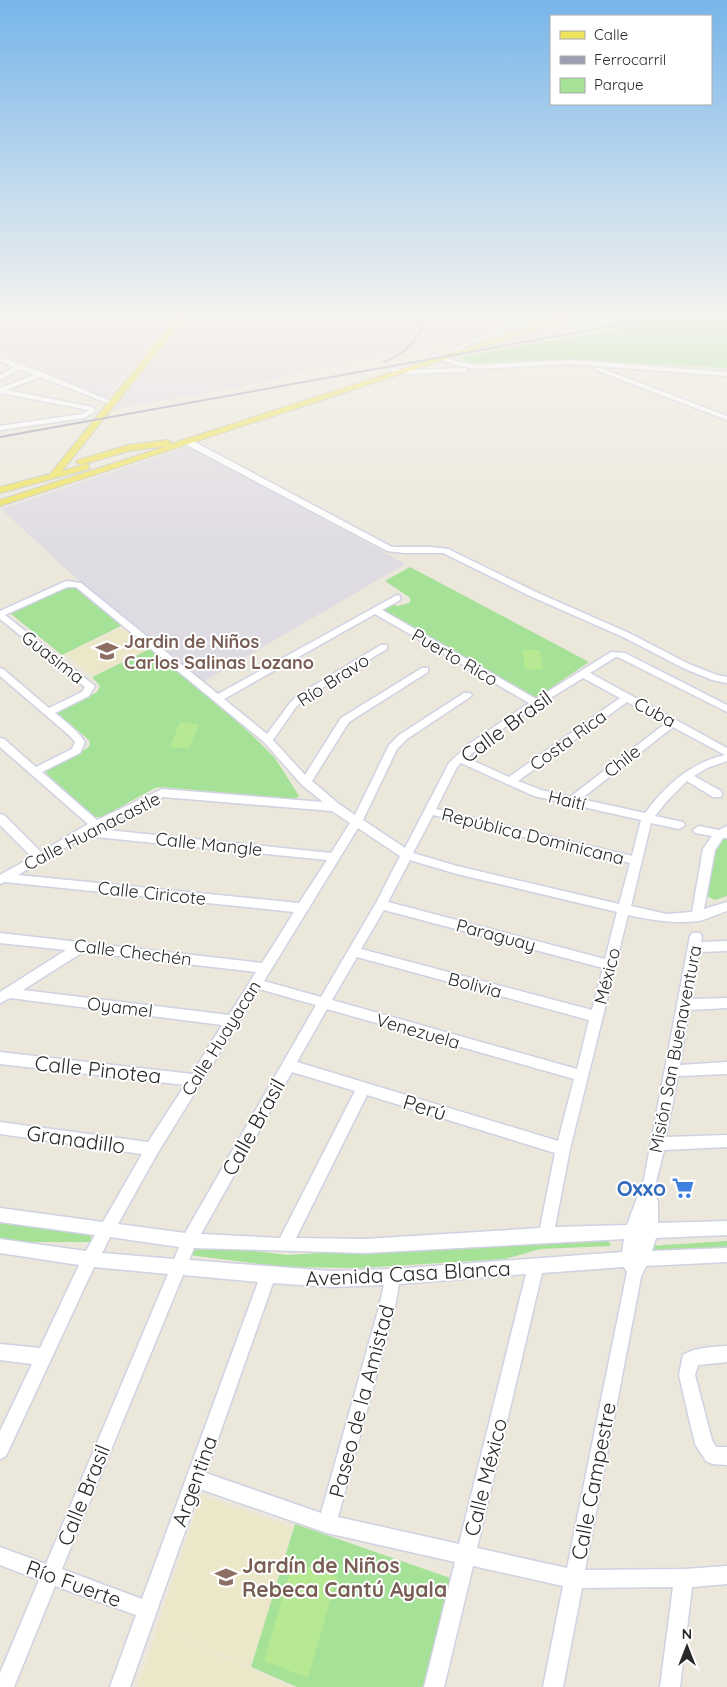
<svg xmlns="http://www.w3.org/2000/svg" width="727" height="1687" viewBox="0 0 727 1687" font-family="Quicksand,sans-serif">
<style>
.industrial{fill:#dfdbe3}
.education{fill:#ede7ca}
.green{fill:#a5e197}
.pitch{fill:#b7e993}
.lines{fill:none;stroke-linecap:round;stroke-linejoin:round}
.minor-casing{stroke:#d0d1e2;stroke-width:3}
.major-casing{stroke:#c7c7c7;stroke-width:2}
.minor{fill:#fff;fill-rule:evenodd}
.major{fill:#eee35c;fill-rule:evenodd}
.rail{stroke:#9e9eb3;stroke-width:2}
.labels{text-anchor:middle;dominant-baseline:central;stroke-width:4;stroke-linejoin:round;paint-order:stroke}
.education-label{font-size:18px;font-weight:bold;fill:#785e54;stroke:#fff;text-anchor:start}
.street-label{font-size:18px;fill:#292929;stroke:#fff}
.near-street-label{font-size:21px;fill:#292929;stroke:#fff}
.near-shop-label{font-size:21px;font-weight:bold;fill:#366cbe;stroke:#fff;text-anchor:end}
.near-education-label{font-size:21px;font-weight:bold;fill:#785e54;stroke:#fff;text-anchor:start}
</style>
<rect width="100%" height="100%" fill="#ebe7db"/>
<g class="industrial">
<polygon points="0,319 172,319 106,398 0,352"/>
<polygon points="185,319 521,319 469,336 400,352 291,374 291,377 112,410"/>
<polygon points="190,446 405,564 198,685 78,580 1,509"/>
</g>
<g class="education">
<polygon points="124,627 149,649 92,676 64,654"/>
<polygon points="201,1496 293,1527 251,1667 157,1627"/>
<polygon points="158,1628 293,1687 137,1687"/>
</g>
<g class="green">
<polygon points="674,319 727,319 727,368 583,360 468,363 459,357"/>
<polygon points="410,567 589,662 536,698 382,609 391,604 398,606 409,603 411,600 409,597 385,581"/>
<polygon points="68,586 77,587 123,625 62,655 11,614 12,610"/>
<polygon points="152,648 250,733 275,758 299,796 295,799 162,787 155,788 102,817 94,817 46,773 48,769 86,749 90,745 89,740 58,714 60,710 97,692 100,686 92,677"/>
<polygon points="725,838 727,838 727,896 715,900 707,896 717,841"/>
<polygon points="0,1223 92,1234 90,1242 24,1242 0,1238"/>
<polygon points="606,1235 611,1246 540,1249 505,1259 360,1268 284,1267 189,1255 194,1244 288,1255"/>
<polygon points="727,1241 727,1248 652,1253 649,1246"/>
<polygon points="295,1524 450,1578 423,1687 297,1687 251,1667"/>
</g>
<g class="pitch">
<polygon points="522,650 540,650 543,670 525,669"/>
<polygon points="180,722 199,724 189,748 170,747"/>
<polygon points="293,1562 337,1577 308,1678 264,1661"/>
</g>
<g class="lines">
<g class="minor-casing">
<g id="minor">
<polygon points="524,319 532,319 466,346 462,349 462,354 457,353 456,349 462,344"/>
<polygon points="434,354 459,362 477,365 572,360 727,372 727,376 572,364 477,369 456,365 432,357 431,356"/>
<polygon points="0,357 44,373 115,403 110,404 40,377 6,390 92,407 96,411 84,418 0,430 0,426 82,414 89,410 0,393 0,388 34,375 19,369 0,380 0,375 14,367 0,361"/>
<polygon points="392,368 408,370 465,368 468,370 465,372 408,374 390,371 389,370"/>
<polygon points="596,368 600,368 727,416 727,420 596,370"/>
<polygon points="185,440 191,440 392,547 431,547 448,549 536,592 629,633 689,664 717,675 727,677 727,683 712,680 683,668 623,637 530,596 443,553 404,553 387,551 185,444"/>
<path d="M 66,581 L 81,583 L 218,694 L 397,595 L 400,596 L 400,600 L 382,610 L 536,699 L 611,652 L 625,653 L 727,705 L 727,712 L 620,658 L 616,657 L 590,673 L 727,748 L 727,761 L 707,768 L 694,776 L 721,791 L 722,794 L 721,797 L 713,797 L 687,781 L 667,801 L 655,816 L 683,822 L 685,825 L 679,829 L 651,823 L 631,906 L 667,914 L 692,912 L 703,849 L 712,836 L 695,833 L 693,830 L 699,826 L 719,830 L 727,826 L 727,838 L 723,838 L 715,850 L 704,909 L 727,902 L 727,911 C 720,913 703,921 698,921 C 674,924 652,920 628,915 L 570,1149 L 555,1227 L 627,1225 L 644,1179 L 690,936 L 692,933 L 700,933 L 702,936 L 701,942 L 727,941 L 727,951 L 699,952 L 691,999 L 727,998 L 727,1008 L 689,1010 L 680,1065 L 727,1062 L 727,1074 L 678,1076 L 666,1137 L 727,1135 L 727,1147 L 664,1150 L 654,1190 L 658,1202 L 658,1223 L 727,1221 L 727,1235 L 656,1238 L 652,1251 L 727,1248 L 727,1262 L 646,1266 L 641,1277 L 585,1570 L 684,1569 L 727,1566 L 727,1584 L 692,1587 L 680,1687 L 660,1687 L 673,1587 L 582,1588 L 563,1687 L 543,1687 L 563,1586 L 473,1566 L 444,1687 L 424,1687 L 455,1562 L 327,1533 L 200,1489 L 130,1687 L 110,1687 L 136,1615 L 55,1586 L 14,1687 L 0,1687 L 0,1673 L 39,1580 L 0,1565 L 0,1547 L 46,1564 L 168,1274 L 94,1267 L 6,1456 L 0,1459 L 0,1431 L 32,1364 L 0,1360 L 0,1344 L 40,1348 L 79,1265 L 0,1253 L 0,1239 L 86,1251 L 95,1235 L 0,1222 L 0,1208 L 103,1222 L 142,1154 L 0,1134 L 0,1122 L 148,1142 L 185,1085 L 0,1064 L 0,1052 L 192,1074 L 222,1025 L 10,998 L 0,1003 L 0,992 L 66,950 L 0,943 L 0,933 L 262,963 L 294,912 L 5,882 L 0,884 L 0,875 L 32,857 L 0,825 L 0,814 L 4,815 L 41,852 L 88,824 L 0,747 L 0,738 L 4,739 L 36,767 L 72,749 L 75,742 L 70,736 L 0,676 L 0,668 L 3,669 L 49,708 L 82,692 L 85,687 L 0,619 L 0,611 ZM 67,587 L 76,587 L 264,742 L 302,785 L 323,802 L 162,789 L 97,820 L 42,772 L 80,753 L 85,742 C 77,730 66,722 55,713 L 89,696 L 95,686 L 5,615 ZM 375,614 L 529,703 L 469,744 L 449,763 L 405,848 L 363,820 L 397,749 L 407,739 L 470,697 L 472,695 L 470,693 L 464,693 L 399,735 L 389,745 L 355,815 L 339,804 L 312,781 L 349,722 L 428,672 L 428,668 L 422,668 L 341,718 L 305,775 L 273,740 L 296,707 L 304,699 L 387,649 L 387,645 L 381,645 L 298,695 L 290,703 L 267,734 L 224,699 ZM 583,678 L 620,698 L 509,777 L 467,758 C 501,725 544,703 583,678 ZM 627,702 L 666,723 L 570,797 L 541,790 L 518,781 ZM 673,727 L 725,755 C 690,763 666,785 645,813 L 581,799 ZM 461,763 L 534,796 L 641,820 L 632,856 L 436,809 L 457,767 ZM 163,797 L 332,811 L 350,823 L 331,853 L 97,829 ZM 433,815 L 630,863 L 619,904 L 457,866 L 413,853 ZM 358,828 L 400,856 L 376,903 L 321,997 L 264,981 ZM 85,836 L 327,860 L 299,903 L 18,875 ZM 410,860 L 457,874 L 617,912 L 605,959 L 388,902 ZM 384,910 L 603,968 L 592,1010 L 361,949 ZM 83,952 L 256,972 L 229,1015 L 23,990 ZM 357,957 L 589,1020 L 577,1069 L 332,1000 ZM 259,989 L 316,1005 L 185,1233 L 118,1224 L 157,1154 ZM 327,1009 L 574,1079 L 558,1141 L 297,1062 ZM 292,1072 L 355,1091 L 280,1238 L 201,1234 ZM 367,1095 L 555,1153 L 540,1228 L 365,1239 L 296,1238 ZM 110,1237 L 179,1247 L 174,1259 L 102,1253 ZM 624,1239 L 622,1252 L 393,1269 L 331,1271 L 189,1260 L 194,1248 L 365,1253 ZM 624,1267 L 627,1272 L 567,1568 L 477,1548 L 542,1273 ZM 526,1274 L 459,1544 L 338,1517 L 395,1307 L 399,1284 ZM 183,1275 L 258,1282 L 142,1599 L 62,1569 ZM 273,1283 L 331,1287 L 384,1285 L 379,1307 L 321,1513 L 206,1473 Z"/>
<path d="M 727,1346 L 727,1362 L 698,1365 L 695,1375 L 712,1440 L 716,1447 L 727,1447 L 727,1465 L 712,1464 L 706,1461 L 695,1444 L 679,1375 L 683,1355 C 696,1347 712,1347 727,1346 Z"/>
</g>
</g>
<g class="major-casing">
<g id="major">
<polygon points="176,319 184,319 62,471 86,464 89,465 89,469 0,493 0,487 50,474"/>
<polygon points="557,319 568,319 0,506 0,500 167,446 129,451 81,465 76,462 78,460 128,445 167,440 170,441 170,444"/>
</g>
</g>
<use href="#minor" class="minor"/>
<use href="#major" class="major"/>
<g class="rail">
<path d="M 384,362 C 406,353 417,341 426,319"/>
<polyline points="0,437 652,319"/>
</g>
</g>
<linearGradient id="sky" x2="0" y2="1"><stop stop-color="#77b5ea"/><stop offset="0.57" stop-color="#f6f4ef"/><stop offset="1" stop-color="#f6f4ef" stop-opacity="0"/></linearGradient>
<rect width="727" height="555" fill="url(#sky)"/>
<defs>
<g id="school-bare" transform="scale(1.725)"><path d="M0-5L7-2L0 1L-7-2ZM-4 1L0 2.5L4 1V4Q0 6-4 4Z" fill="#8d6e63" stroke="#fff" stroke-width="2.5" paint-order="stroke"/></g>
<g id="supermarket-bare" transform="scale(1.725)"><path d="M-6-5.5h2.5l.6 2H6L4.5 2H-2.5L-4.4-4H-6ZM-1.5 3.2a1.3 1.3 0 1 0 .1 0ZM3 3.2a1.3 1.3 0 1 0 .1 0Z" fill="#3f7fe0" stroke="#fff" stroke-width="2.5" paint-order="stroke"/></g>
</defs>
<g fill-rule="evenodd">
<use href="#school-bare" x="107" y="651"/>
<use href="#supermarket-bare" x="683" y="1188"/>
<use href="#school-bare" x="226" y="1577"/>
</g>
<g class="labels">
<g class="education-label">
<text x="124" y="641">Jardin de Niños<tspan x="124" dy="21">Carlos Salinas Lozano</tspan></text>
</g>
<g class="street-label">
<text transform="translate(53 657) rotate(38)">Guasima</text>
<text transform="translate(455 657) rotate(30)">Puerto Rico</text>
<text transform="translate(333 680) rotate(-33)">Río Bravo</text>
<text transform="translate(655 712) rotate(28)">Cuba</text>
<text transform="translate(568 740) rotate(-36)">Costa Rica</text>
<text transform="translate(622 761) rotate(-38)">Chile</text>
<text transform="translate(567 800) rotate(13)">Haití</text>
<text transform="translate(92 831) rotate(-27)">Calle Huanacastle</text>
<text transform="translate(533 836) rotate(14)">República Dominicana</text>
<text transform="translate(209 844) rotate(6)">Calle Mangle</text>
<text transform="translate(152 893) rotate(6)">Calle Ciricote</text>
<text transform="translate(496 935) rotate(15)">Paraguay</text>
<text transform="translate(133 952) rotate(7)">Calle Chechén</text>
<text transform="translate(607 976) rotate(-76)">México</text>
<text transform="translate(475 985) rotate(15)">Bolivia</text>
<text transform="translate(120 1007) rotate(7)">Oyamel</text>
<text transform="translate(418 1031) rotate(16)">Venezuela</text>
<text transform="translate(221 1038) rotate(-58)">Calle Huayacan</text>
<text transform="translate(675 1049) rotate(-79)">Misión San Buenaventura</text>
</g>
<g class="near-street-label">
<text transform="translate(506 726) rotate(-36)">Calle Brasil</text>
<text transform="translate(98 1069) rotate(6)">Calle Pinotea</text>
<text transform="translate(425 1107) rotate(17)">Perú</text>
<text transform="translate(253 1127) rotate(-61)">Calle Brasil</text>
<text transform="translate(76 1139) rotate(8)">Granadillo</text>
<text transform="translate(408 1273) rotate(-3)">Avenida Casa Blanca</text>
<text transform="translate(361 1401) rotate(-75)">Paseo de la Amistad</text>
<text transform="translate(485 1477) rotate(-76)">Calle México</text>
<text transform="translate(194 1481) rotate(-70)">Argentina</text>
<text transform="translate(593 1481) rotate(-79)">Calle Campestre</text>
<text transform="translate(83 1495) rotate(-68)">Calle Brasil</text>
<text transform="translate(74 1583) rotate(20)">Río Fuerte</text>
</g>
<g class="near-shop-label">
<text x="666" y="1188">Oxxo</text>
</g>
<g class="near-education-label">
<text x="242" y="1565">Jardín de Niños<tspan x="242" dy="24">Rebeca Cantú Ayala</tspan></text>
</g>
</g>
<rect x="550" y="15" width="162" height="90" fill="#ffffff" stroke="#a9a9a9"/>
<rect x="560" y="31" width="25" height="8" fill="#eee35c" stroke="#a9a9a9"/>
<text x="594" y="40" font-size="15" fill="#292929">Calle</text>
<rect x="560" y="56" width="25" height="8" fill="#9e9eb3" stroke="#a9a9a9"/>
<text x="594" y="65" font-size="15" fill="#292929">Ferrocarril</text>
<rect x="560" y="78" width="25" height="15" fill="#a5e197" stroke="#a9a9a9"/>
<text x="594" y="90" font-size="15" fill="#292929">Parque</text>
<g transform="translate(687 1647)" stroke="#ffffff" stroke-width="4" paint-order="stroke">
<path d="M0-4L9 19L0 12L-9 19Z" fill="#292929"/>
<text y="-8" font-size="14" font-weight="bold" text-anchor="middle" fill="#292929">N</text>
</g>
</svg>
